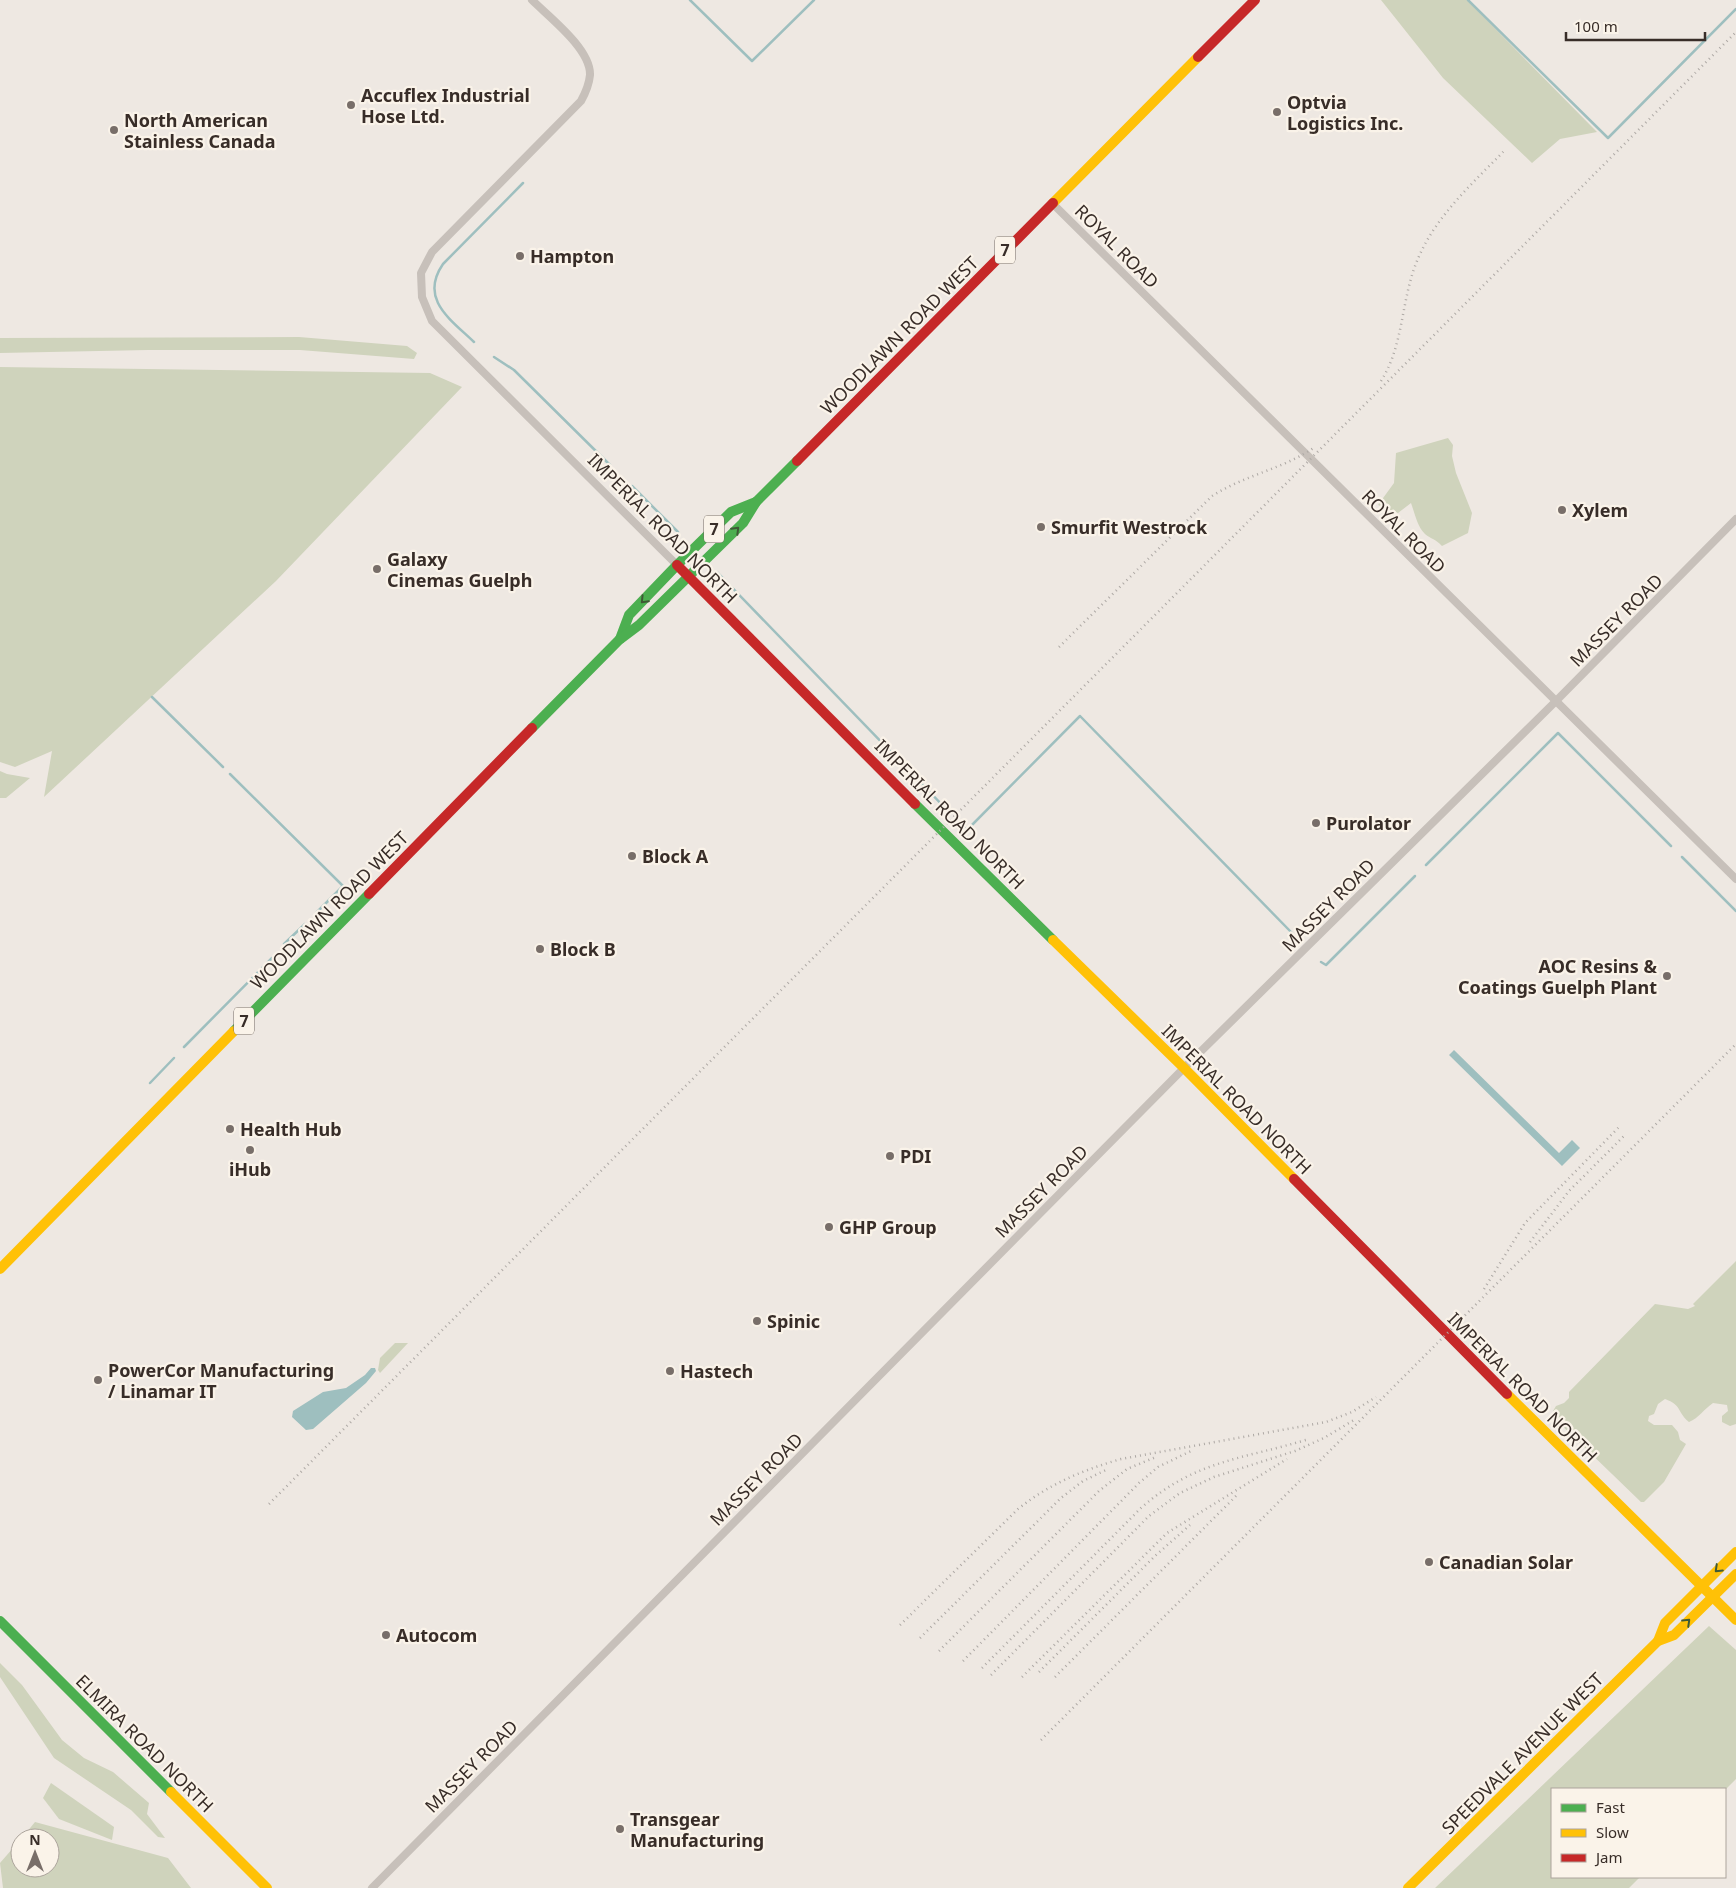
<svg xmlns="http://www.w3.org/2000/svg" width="1736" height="1888" viewBox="0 0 1736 1888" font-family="'Noto Sans',sans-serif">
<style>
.green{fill:#cfd3bc}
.water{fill:#9ebfbf}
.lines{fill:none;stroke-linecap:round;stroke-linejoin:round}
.stream{stroke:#9ebfbf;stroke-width:2.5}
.street{stroke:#c7c0ba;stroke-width:8}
.fast{stroke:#4caf50;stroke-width:10}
.slow{stroke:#ffc107;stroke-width:10}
.jam{stroke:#c62828;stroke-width:10}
.rail{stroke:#aea9a5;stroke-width:2.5;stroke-dasharray:1 4;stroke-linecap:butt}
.oneway{stroke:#3f5a36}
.poi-dot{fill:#786e69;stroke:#faf3e9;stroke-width:2}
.labels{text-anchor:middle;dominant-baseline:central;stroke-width:4.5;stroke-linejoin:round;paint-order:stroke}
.shield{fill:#faf3e9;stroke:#726862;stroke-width:1}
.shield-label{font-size:16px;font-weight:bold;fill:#382d28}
.poi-label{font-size:18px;font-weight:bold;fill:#382d28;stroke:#faf3e9;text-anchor:start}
.street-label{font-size:18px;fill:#382d28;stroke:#faf3e9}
</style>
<rect width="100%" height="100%" fill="#eee8e2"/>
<g class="green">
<polygon points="1381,0 1467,0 1597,132 1560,139 1532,163 1443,78"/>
<polygon points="299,337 407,346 417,353 414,359 300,350 148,350 0,353 0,338"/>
<polygon points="0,367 430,373 462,387 276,581 44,797 52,751 15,767 0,762"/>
<path d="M 1448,438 L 1453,445 L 1452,456 L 1456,473 L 1472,513 L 1468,533 L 1442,546 C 1436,539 1431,539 1425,534 C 1417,526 1415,514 1411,503 L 1398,513 L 1378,505 L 1394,483 L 1396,453 Z"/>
<polygon points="0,771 7,774 30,778 6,798 0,798"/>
<path d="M 1736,1261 L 1736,1424 L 1730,1426 L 1722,1422 L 1722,1416 L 1728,1411 L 1727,1405 L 1713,1403 C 1704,1409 1699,1418 1689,1422 C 1677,1412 1682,1405 1665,1399 L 1658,1404 L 1654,1414 L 1649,1416 L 1648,1421 L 1654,1425 L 1672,1425 L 1678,1432 L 1680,1440 L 1686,1444 L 1664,1482 L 1644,1502 L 1641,1502 L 1554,1418 L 1553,1411 L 1556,1406 L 1564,1403 L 1569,1398 L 1569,1392 L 1655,1304 L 1688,1309 L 1695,1306 L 1693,1304 Z"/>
<polygon points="395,1343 408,1343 380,1373 378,1370 380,1358"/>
<polygon points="1709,1626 1736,1650 1736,1779 1725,1790 1552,1789 1552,1877 1640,1877 1629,1888 1435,1888"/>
<polygon points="0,1663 22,1685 62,1740 84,1758 113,1772 149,1803 147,1814 165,1838 158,1837 131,1810 54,1758 0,1677"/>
<polygon points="51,1783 114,1827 112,1840 59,1819 43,1798"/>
<polygon points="35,1822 168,1858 191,1888 3,1888 0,1863 20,1840 20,1868 50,1868 50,1838 22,1838"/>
</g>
<g class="water">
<polygon points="1454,1050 1559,1153 1572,1140 1580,1148 1562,1166 1449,1055"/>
<polygon points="371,1368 375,1368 376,1371 366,1383 313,1429 306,1430 292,1417 293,1411 323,1392 346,1388 365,1375"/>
</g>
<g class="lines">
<g class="stream">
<polyline points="690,0 752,61 814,0"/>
<polyline points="1468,0 1608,138 1736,9"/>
<path d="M 474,342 C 450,319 419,299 443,264 L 523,183"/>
<polyline points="494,357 514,370 610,465"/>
<polyline points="632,486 678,532"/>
<polyline points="717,572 949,812"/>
<polyline points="152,697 223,767"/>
<polyline points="230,774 343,886 317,912"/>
<polyline points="961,824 967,830 1080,716 1292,933"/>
<polyline points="1682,857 1736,911"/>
<polyline points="1426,865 1558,733 1671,846"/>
<polyline points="284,944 305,924"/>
<polyline points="1321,962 1326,965 1415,876"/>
<polyline points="184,1047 272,958"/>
<polyline points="150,1083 174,1058"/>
</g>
<g class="street">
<path d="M 532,0 C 549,17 591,49 590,75 C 589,85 586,92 581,101 L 432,252 L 421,273 L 422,297 L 432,321 L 677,565"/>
<polyline points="1052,203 1736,879"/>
<polyline points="372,1888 1184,1068 1555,702 1736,519"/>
</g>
<g class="fast">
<polyline points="620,639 629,615 677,565 731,512 756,502"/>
<polyline points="532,728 619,640 639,625 743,523 756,502 797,461"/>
<polyline points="915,804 1053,940"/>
<polyline points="234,1031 369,894"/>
<polyline points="0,1621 171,1792"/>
</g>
<g class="slow">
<polyline points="1053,203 1198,57"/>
<polyline points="1053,940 1184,1068 1294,1179"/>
<polyline points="0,1269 234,1031"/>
<polyline points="1507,1394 1736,1620"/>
<polyline points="1658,1641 1665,1623 1736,1552"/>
<polyline points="171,1792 267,1888"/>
<polyline points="1408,1888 1658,1641 1674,1635 1736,1574"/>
</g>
<g class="jam">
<polyline points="1198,57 1255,0"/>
<polyline points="797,461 1053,203"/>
<polyline points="677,565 915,804"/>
<polyline points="369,894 532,728"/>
<polyline points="1294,1179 1507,1394"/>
</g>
<g class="rail">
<path d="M 1381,381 C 1402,348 1401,309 1413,272 C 1429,222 1469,187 1504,151"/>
<path d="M 1059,647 L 1212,496 C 1245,475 1283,469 1315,447"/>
<polyline points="1530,1242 1569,1191 1626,1134"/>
<polyline points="1484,1289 1525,1223 1620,1126"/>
<polyline points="269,1504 1736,32"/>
<path d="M 900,1625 L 1018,1509 C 1049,1484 1083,1470 1121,1459 L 1326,1422 L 1352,1412 L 1376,1397"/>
<polyline points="920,1638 1061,1498 1083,1481 1108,1469"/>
<polyline points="939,1651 1099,1491 1127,1469 1156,1457"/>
<polyline points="963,1661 1139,1483 1158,1467 1191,1451"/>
<path d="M 982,1668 L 1141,1508 C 1195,1460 1244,1459 1309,1439"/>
<polyline points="1039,1672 1155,1556 1190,1525"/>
<polyline points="991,1675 1149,1516 1180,1493 1214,1477 1295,1451 1324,1438 1354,1420"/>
<polyline points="1022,1677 1167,1533 1287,1459"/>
<polyline points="1055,1677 1237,1495"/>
<polyline points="1041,1740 1736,1044"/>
</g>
</g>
<defs><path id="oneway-chevron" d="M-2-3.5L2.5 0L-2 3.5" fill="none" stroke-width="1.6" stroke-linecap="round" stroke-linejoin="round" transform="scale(1.25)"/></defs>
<g class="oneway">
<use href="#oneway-chevron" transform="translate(736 530) rotate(-45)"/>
<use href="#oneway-chevron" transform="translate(644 600) rotate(134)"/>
<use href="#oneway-chevron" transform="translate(1718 1569) rotate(136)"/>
<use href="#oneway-chevron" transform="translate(1687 1622) rotate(-44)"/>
</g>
<g class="poi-dot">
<circle cx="351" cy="105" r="5"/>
<circle cx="1277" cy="112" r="5"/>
<circle cx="114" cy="130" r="5"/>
<circle cx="520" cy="256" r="5"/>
<circle cx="1562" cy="510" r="5"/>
<circle cx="1041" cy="527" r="5"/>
<circle cx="377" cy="569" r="5"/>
<circle cx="1316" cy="823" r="5"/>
<circle cx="632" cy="856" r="5"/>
<circle cx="540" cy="949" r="5"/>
<circle cx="1667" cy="976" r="5"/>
<circle cx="230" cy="1129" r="5"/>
<circle cx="250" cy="1150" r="5"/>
<circle cx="890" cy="1156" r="5"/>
<circle cx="829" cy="1227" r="5"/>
<circle cx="757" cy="1321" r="5"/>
<circle cx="670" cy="1371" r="5"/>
<circle cx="98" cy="1380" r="5"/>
<circle cx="1429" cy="1562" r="5"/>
<circle cx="386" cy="1635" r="5"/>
<circle cx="620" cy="1829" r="5"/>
</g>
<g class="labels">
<g class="shield">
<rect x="995" y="236.5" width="20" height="27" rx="4"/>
<rect x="704" y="515.5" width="20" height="27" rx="4"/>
<rect x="234" y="1007.5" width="20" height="27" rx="4"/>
</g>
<g class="shield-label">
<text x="1005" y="250">7</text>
<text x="714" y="529">7</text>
<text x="244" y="1021">7</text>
</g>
<g class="poi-label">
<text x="361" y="95">Accuflex Industrial<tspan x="361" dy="21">Hose Ltd.</tspan></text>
<text x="1287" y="102">Optvia<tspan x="1287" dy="21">Logistics Inc.</tspan></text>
<text x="124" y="120">North American<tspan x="124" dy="21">Stainless Canada</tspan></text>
<text x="530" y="256">Hampton</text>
<text x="1572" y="510">Xylem</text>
<text x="1051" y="527">Smurfit Westrock</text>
<text x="387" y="559">Galaxy<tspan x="387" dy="21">Cinemas Guelph</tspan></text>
<text x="1326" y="823">Purolator</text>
<text x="642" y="856">Block A</text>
<text x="550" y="949">Block B</text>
<text x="1657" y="966" text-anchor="end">AOC Resins &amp;<tspan x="1657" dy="21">Coatings Guelph Plant</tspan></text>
<text x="240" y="1129">Health Hub</text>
<text x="900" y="1156">PDI</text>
<text x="250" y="1169" text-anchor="middle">iHub</text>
<text x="839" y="1227">GHP Group</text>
<text x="767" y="1321">Spinic</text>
<text x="108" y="1370">PowerCor Manufacturing<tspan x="108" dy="21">/ Linamar IT</tspan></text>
<text x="680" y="1371">Hastech</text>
<text x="1439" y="1562">Canadian Solar</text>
<text x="396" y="1635">Autocom</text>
<text x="630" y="1819">Transgear<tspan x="630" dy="21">Manufacturing</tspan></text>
</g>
<g class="street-label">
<text transform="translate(1117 246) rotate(45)">ROYAL ROAD</text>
<text transform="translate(899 335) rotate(-45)">WOODLAWN ROAD WEST</text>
<text transform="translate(663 528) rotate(45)">IMPERIAL ROAD NORTH</text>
<text transform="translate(1404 531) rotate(45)">ROYAL ROAD</text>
<text transform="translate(1616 620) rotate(-45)">MASSEY ROAD</text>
<text transform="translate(950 814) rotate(45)">IMPERIAL ROAD NORTH</text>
<text transform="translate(1328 905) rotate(-45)">MASSEY ROAD</text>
<text transform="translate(329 910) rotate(-45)">WOODLAWN ROAD WEST</text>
<text transform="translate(1237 1099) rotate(45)">IMPERIAL ROAD NORTH</text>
<text transform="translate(1041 1191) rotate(-45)">MASSEY ROAD</text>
<text transform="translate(1523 1387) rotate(45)">IMPERIAL ROAD NORTH</text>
<text transform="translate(756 1479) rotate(-45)">MASSEY ROAD</text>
<text transform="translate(145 1743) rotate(45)">ELMIRA ROAD NORTH</text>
<text transform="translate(1522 1753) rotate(-45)">SPEEDVALE AVENUE WEST</text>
<text transform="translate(471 1766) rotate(-45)">MASSEY ROAD</text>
</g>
</g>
<rect x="1551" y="1788" width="175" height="90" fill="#faf3e9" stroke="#aca49c"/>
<rect x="1561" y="1804" width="25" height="8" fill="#4caf50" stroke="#aca49c"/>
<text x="1596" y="1813" font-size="15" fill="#382d28">Fast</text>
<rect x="1561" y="1829" width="25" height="8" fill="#ffc107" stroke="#aca49c"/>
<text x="1596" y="1838" font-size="15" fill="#382d28">Slow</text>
<rect x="1561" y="1854" width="25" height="8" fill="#c62828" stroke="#aca49c"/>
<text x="1596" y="1863" font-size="15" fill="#382d28">Jam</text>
<g transform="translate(35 1853)"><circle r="24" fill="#faf3e9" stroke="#aca49c"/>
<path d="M0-4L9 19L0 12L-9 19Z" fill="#786e69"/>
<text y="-8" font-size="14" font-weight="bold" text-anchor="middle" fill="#382d28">N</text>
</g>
<path d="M1566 32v8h139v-8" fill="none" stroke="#382d28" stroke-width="2.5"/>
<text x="1574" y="32" font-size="15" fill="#382d28" stroke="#faf3e9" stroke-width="4" paint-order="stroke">100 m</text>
</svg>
